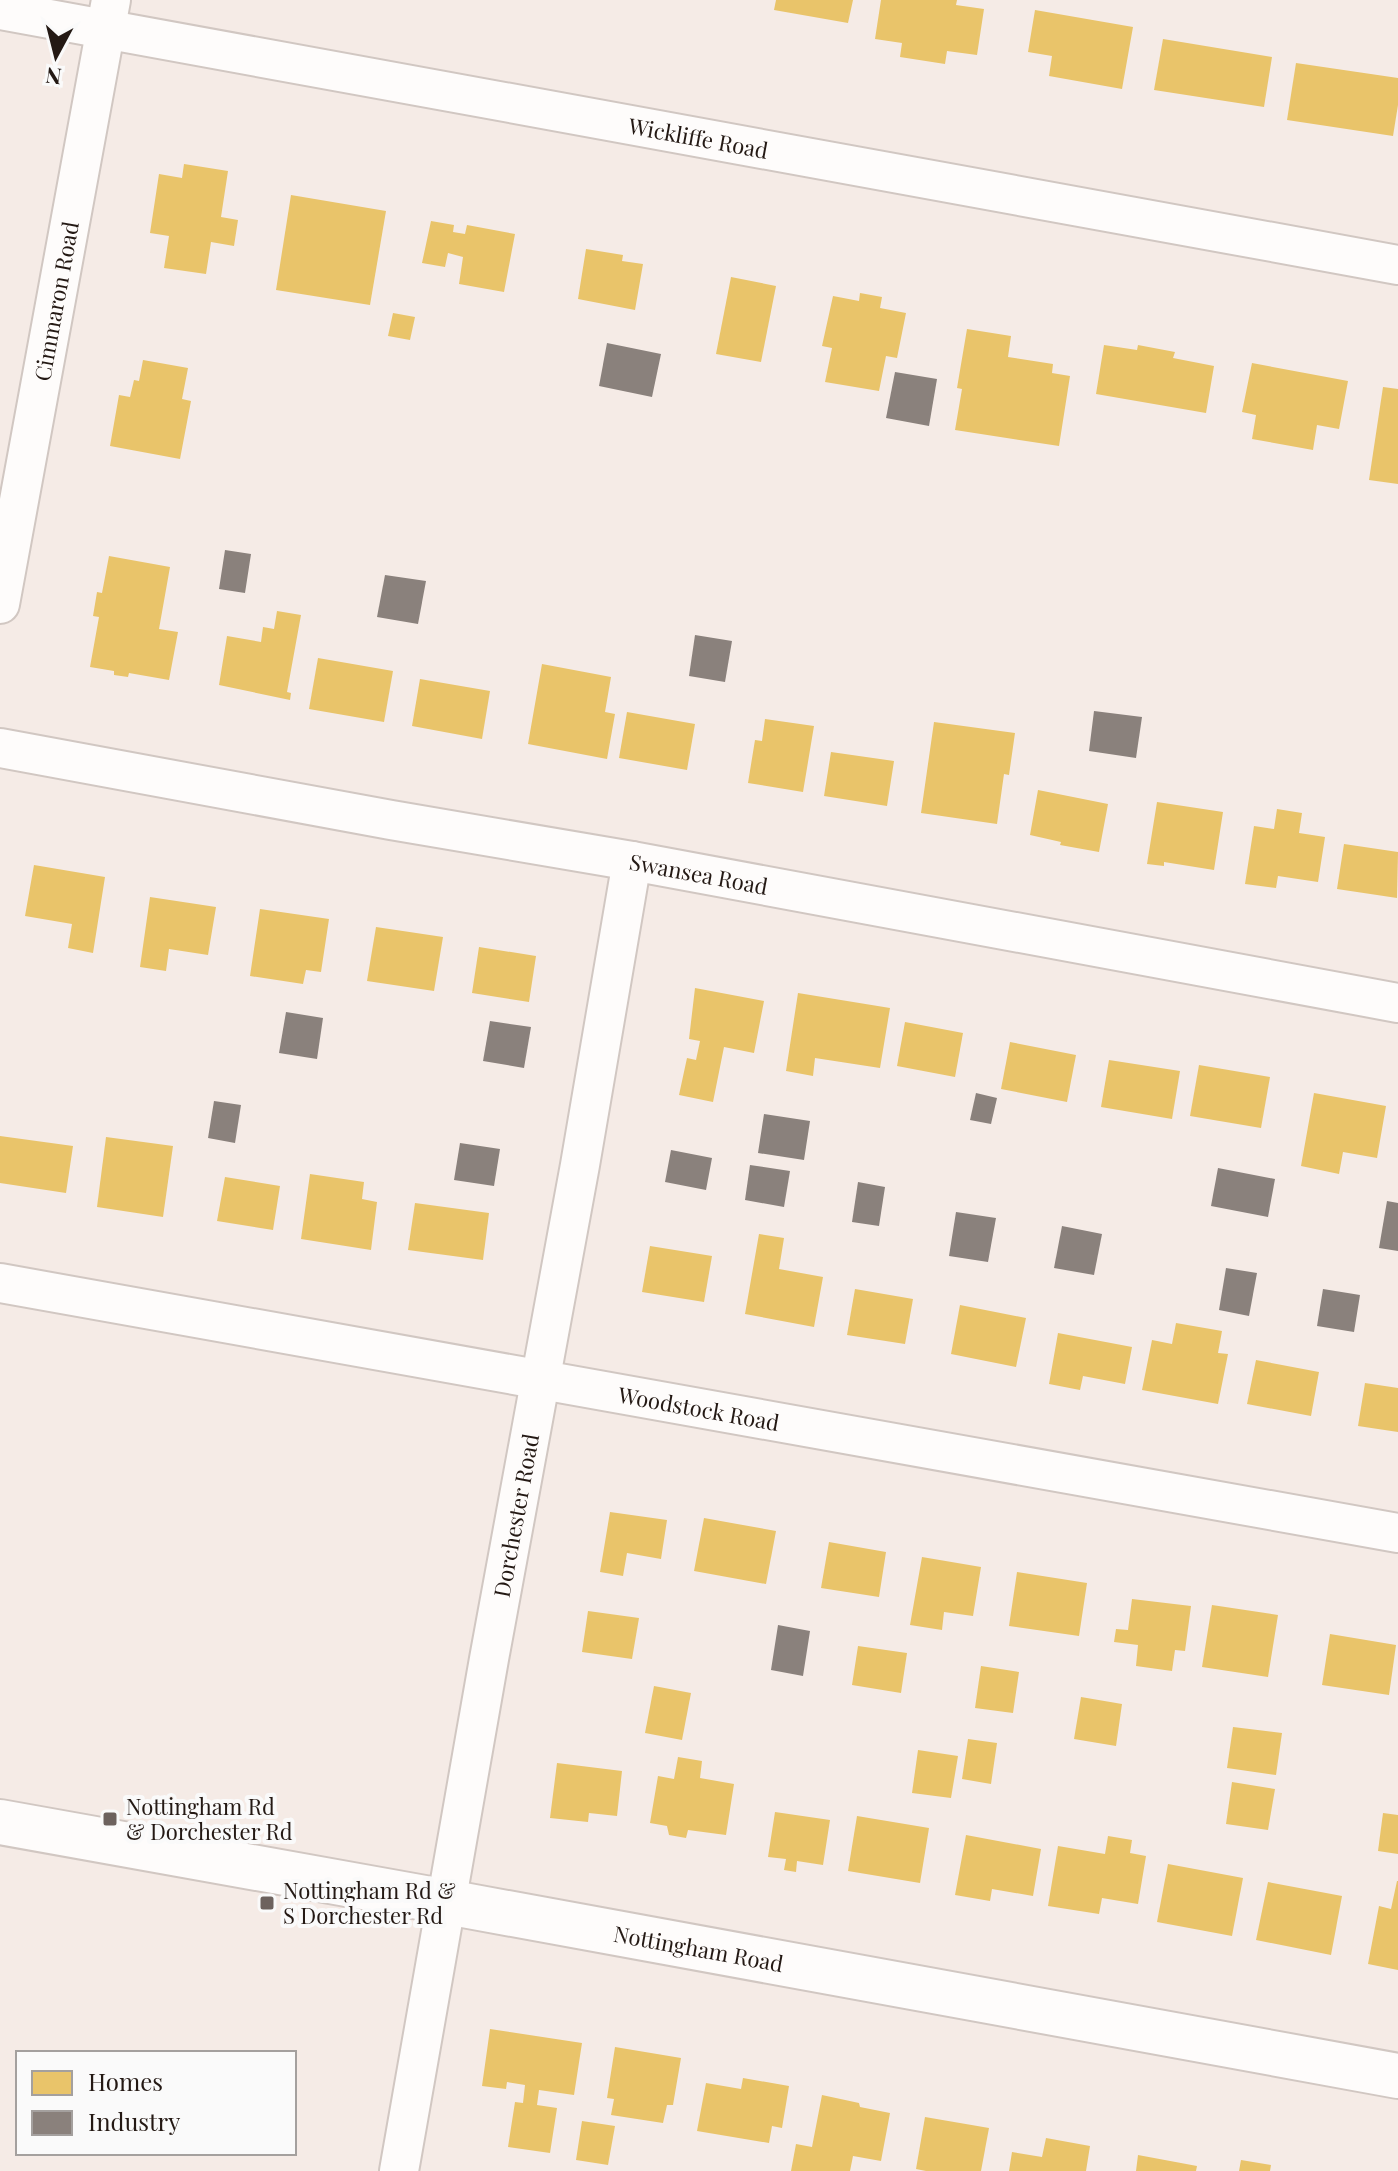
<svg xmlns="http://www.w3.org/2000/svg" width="1398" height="2171" viewBox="0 0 1398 2171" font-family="'Playfair Display',serif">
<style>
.homes{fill:#e9c46a}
.industry{fill:#8a817c}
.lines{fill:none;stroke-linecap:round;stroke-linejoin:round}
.street-casing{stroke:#d1c7c2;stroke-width:42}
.secondary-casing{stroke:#d1c7c2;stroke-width:48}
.street{stroke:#fefcfb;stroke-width:38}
.secondary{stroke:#fefcfb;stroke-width:44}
.poi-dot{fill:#6d625e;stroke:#fafafa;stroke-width:3}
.labels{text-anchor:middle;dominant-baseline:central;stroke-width:8;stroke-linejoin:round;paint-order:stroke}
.street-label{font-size:22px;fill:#241914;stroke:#fafafa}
.poi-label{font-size:22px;fill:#241914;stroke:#fafafa;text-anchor:start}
</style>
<rect width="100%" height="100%" fill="#f5ebe6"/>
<g class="homes">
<polygon points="776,0 853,0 848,23 774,10"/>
<polygon points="881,0 957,0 956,5 984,9 977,55 947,51 945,64 900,57 902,43 875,39"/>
<polygon points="1035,10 1133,27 1122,89 1049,76 1052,56 1028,52"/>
<polygon points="1163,39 1272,57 1264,107 1154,90"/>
<polygon points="1296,63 1398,78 1398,105 1393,136 1287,120"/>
<polygon points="184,164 228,171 221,217 238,220 234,246 211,242 206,274 164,268 169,236 150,233 159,174 182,178"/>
<polygon points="291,195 386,211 370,305 276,290"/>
<polygon points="431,221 454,225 453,232 465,234 467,225 515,234 504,292 459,284 463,257 448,253 445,267 422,263"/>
<polygon points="586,249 623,255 622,261 643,264 635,310 578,299"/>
<polygon points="731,277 776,286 761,362 716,354"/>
<polygon points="860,293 882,297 880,308 906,313 897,358 886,356 879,391 825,382 832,348 822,346 833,296 859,301"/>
<polygon points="393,313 415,317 410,340 388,336"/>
<polygon points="967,329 1011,336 1008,357 1053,364 1052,373 1070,376 1059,446 955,430 962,389 957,388"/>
<polygon points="1104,345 1137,350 1138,345 1175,352 1173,358 1214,366 1206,413 1096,394"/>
<polygon points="143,360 188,368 182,399 191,401 180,459 110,446 119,395 130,397 134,380 139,381"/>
<polygon points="1252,363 1348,381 1339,429 1317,425 1313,450 1252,439 1256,415 1242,412"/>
<polygon points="1383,387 1398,389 1398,484 1369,480"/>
<polygon points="109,556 170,567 159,629 178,632 169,680 129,673 128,677 114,675 114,671 90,667 99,617 93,616 97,592 102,593"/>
<polygon points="277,611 301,615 287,692 291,693 290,700 219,685 227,636 261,642 263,627 274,629"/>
<polygon points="318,658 393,671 384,722 309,709"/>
<polygon points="542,664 611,677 605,712 615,714 607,759 528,744"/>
<polygon points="420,679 490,691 482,739 412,726"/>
<polygon points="627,712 695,724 687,770 619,758"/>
<polygon points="765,719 814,726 803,792 748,783 755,740 762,741"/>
<polygon points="934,722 1015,733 1009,775 1004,774 997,824 921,813"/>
<polygon points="831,752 894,761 887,806 824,796"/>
<polygon points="1038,790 1108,804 1099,852 1060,845 1061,842 1030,835"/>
<polygon points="1157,802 1223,812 1214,870 1164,862 1164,866 1147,864"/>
<polygon points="1277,809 1302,813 1299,833 1325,837 1318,882 1278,876 1276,888 1245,884 1254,826 1274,829"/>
<polygon points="1344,844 1398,852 1397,898 1337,889"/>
<polygon points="34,865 105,877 93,953 68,948 72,924 25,916"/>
<polygon points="150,897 216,907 208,955 169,949 166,971 140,967"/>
<polygon points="260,909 329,919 321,972 306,970 303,984 250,976"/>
<polygon points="376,927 443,937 434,991 367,981"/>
<polygon points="479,947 536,956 529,1002 472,993"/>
<polygon points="695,988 764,1001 754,1053 724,1047 713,1102 679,1095 687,1058 696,1060 700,1041 689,1039"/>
<polygon points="798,993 890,1008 880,1068 815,1058 813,1076 786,1071"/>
<polygon points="905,1022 963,1033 955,1077 897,1066"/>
<polygon points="1010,1042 1076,1055 1067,1102 1001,1089"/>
<polygon points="1109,1060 1180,1071 1172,1119 1101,1107"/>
<polygon points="1199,1065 1270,1077 1261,1128 1190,1116"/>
<polygon points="1314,1093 1386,1106 1377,1158 1343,1152 1339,1174 1301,1166"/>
<polygon points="0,1136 73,1146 66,1193 0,1183"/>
<polygon points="106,1137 173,1146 163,1217 97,1207"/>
<polygon points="310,1174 364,1182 362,1199 377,1202 371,1250 301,1239"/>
<polygon points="225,1177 280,1186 273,1230 217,1221"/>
<polygon points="415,1203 489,1213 483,1260 408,1250"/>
<polygon points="759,1234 784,1238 779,1269 823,1277 814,1327 745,1314"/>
<polygon points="650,1246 712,1256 704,1302 642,1292"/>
<polygon points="855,1289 913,1299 905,1344 847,1335"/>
<polygon points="960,1305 1026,1318 1016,1367 951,1354"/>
<polygon points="1176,1323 1222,1331 1218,1353 1228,1354 1218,1404 1142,1390 1152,1340 1172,1344"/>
<polygon points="1058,1333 1132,1347 1125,1384 1083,1376 1080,1390 1049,1384"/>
<polygon points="1256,1360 1319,1372 1311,1416 1247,1404"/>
<polygon points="1365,1383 1398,1388 1398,1432 1358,1426"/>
<polygon points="610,1512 667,1520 661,1559 627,1553 623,1576 600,1572"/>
<polygon points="704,1518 776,1531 766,1584 694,1571"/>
<polygon points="829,1542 886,1552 879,1597 821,1588"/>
<polygon points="922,1557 981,1567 973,1616 944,1612 942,1630 910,1625"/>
<polygon points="1017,1572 1087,1583 1079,1636 1009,1626"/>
<polygon points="1132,1599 1191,1606 1185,1651 1175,1650 1172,1671 1136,1666 1138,1645 1114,1642 1116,1629 1128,1630"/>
<polygon points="1212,1605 1278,1615 1268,1677 1202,1667"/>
<polygon points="588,1611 639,1618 632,1659 582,1652"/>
<polygon points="1330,1634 1396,1645 1389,1695 1322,1685"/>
<polygon points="858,1646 907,1653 901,1693 852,1685"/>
<polygon points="981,1666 1019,1672 1013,1713 975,1708"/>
<polygon points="654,1686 691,1693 682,1740 645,1733"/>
<polygon points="1081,1697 1122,1704 1116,1746 1074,1739"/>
<polygon points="1233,1727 1282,1733 1276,1775 1227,1768"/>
<polygon points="968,1739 997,1743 991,1784 962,1779"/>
<polygon points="918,1750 958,1756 951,1798 912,1793"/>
<polygon points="678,1757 702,1761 700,1778 734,1784 726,1835 688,1830 686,1838 669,1835 667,1826 650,1823 658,1776 674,1779"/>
<polygon points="557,1763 622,1771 617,1816 589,1813 588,1822 550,1818"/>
<polygon points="1232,1782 1275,1789 1268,1830 1226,1824"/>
<polygon points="775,1812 830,1820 823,1865 797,1861 796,1872 784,1870 786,1859 768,1857"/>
<polygon points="1383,1813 1398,1815 1398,1854 1378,1851"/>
<polygon points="857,1816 929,1828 920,1883 848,1871"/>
<polygon points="966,1835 1041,1849 1033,1896 992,1889 990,1901 955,1895"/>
<polygon points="1108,1836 1132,1840 1130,1853 1146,1856 1138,1904 1102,1898 1099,1914 1048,1906 1058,1846 1105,1854"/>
<polygon points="1168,1864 1243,1878 1232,1936 1157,1922"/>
<polygon points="1397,1881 1398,1881 1398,1970 1368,1964 1379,1906 1391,1909"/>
<polygon points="1268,1882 1342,1896 1331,1955 1256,1940"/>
<polygon points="490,2029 582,2043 574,2095 539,2090 537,2105 557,2108 550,2153 508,2147 515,2102 523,2103 525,2085 507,2082 506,2089 482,2086"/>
<polygon points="615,2047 681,2058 673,2105 667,2105 663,2123 611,2115 614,2099 607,2098"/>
<polygon points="743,2078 789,2086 782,2128 772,2126 769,2143 697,2131 706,2083 741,2089"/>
<polygon points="822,2095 859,2103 860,2107 890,2113 881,2161 853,2156 850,2171 791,2171 796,2144 812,2147"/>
<polygon points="925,2117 989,2128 981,2171 926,2171 916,2169"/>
<polygon points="582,2121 615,2126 608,2165 576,2160"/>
<polygon points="1046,2138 1090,2146 1086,2171 1009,2171 1012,2152 1042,2157"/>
<polygon points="1138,2155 1197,2166 1196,2171 1136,2171"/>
<polygon points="1241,2160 1271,2165 1270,2171 1239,2171"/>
</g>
<g class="industry">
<polygon points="607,343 661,354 652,397 599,386"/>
<polygon points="895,372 937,379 929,426 886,418"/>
<polygon points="225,550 251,554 245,593 219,589"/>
<polygon points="385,575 426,581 418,624 377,617"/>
<polygon points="695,635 732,641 725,682 689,676"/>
<polygon points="1094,711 1142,717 1136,758 1089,751"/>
<polygon points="286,1012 323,1018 317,1059 279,1053"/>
<polygon points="490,1021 531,1027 524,1068 483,1061"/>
<polygon points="976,1093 997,1098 991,1124 970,1120"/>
<polygon points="214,1101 241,1105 235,1143 208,1138"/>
<polygon points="764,1114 810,1121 804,1160 758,1153"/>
<polygon points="460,1143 500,1149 494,1186 454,1180"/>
<polygon points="671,1150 712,1158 706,1190 665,1182"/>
<polygon points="750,1165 790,1171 784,1207 745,1200"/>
<polygon points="1218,1168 1275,1179 1268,1217 1211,1206"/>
<polygon points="858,1182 885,1187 879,1226 852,1222"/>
<polygon points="1387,1201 1398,1203 1398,1251 1379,1248"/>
<polygon points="956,1212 996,1218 988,1262 949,1256"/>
<polygon points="1062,1226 1102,1234 1094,1275 1054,1268"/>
<polygon points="1226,1268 1257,1273 1249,1316 1219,1310"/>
<polygon points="1323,1289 1360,1295 1354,1332 1317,1326"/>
<polygon points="778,1625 810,1631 803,1676 771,1670"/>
</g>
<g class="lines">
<g class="street-casing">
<g id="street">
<path id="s1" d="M 0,10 L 1398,265"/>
<path id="s2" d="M 0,604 L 111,0"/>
<path id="s3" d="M 0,748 L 391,820 L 632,861 L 1398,1003"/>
<path id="s4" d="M 0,1283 L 1398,1533"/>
<path id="s5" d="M 399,2171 L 489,1659 L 580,1165 L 632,861"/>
</g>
</g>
<g class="secondary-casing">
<g id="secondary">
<path id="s6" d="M 0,1822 L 447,1902 L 1398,2076"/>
</g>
</g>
<use href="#street" class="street"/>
<use href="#secondary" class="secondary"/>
</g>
<g class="poi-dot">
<rect x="102" y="1811" width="16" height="16" rx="4"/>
<rect x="259" y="1895" width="16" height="16" rx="4"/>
</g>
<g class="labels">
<g class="street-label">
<text stroke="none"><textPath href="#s1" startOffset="710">Wickliffe Road</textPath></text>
<text stroke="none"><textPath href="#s2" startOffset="308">Cimmaron Road</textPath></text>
<text stroke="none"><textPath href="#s3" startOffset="710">Swansea Road</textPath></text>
<text stroke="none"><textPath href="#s4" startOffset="710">Woodstock Road</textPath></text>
<text stroke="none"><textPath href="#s5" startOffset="666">Dorchester Road</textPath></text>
<text stroke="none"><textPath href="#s6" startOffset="710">Nottingham Road</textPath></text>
</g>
<g class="poi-label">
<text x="126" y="1806">Nottingham Rd<tspan x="126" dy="25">&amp; Dorchester Rd</tspan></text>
<text x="283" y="1890">Nottingham Rd &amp;<tspan x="283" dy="25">S Dorchester Rd</tspan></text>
</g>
</g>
<rect x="16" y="2051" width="280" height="104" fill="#fafafa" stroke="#a4a09e" stroke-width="2"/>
<rect x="32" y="2071" width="40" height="24" fill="#e9c46a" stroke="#a4a09e" stroke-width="2"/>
<text x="88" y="2091" font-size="24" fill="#241914">Homes</text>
<rect x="32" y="2111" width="40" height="24" fill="#8a817c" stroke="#a4a09e" stroke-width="2"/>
<text x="88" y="2131" font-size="24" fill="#241914">Industry</text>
<g transform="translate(56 56) rotate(187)" stroke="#fafafa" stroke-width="6" paint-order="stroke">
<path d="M0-6L14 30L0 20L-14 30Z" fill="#241914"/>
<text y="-12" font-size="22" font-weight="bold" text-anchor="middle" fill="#241914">N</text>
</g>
</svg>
